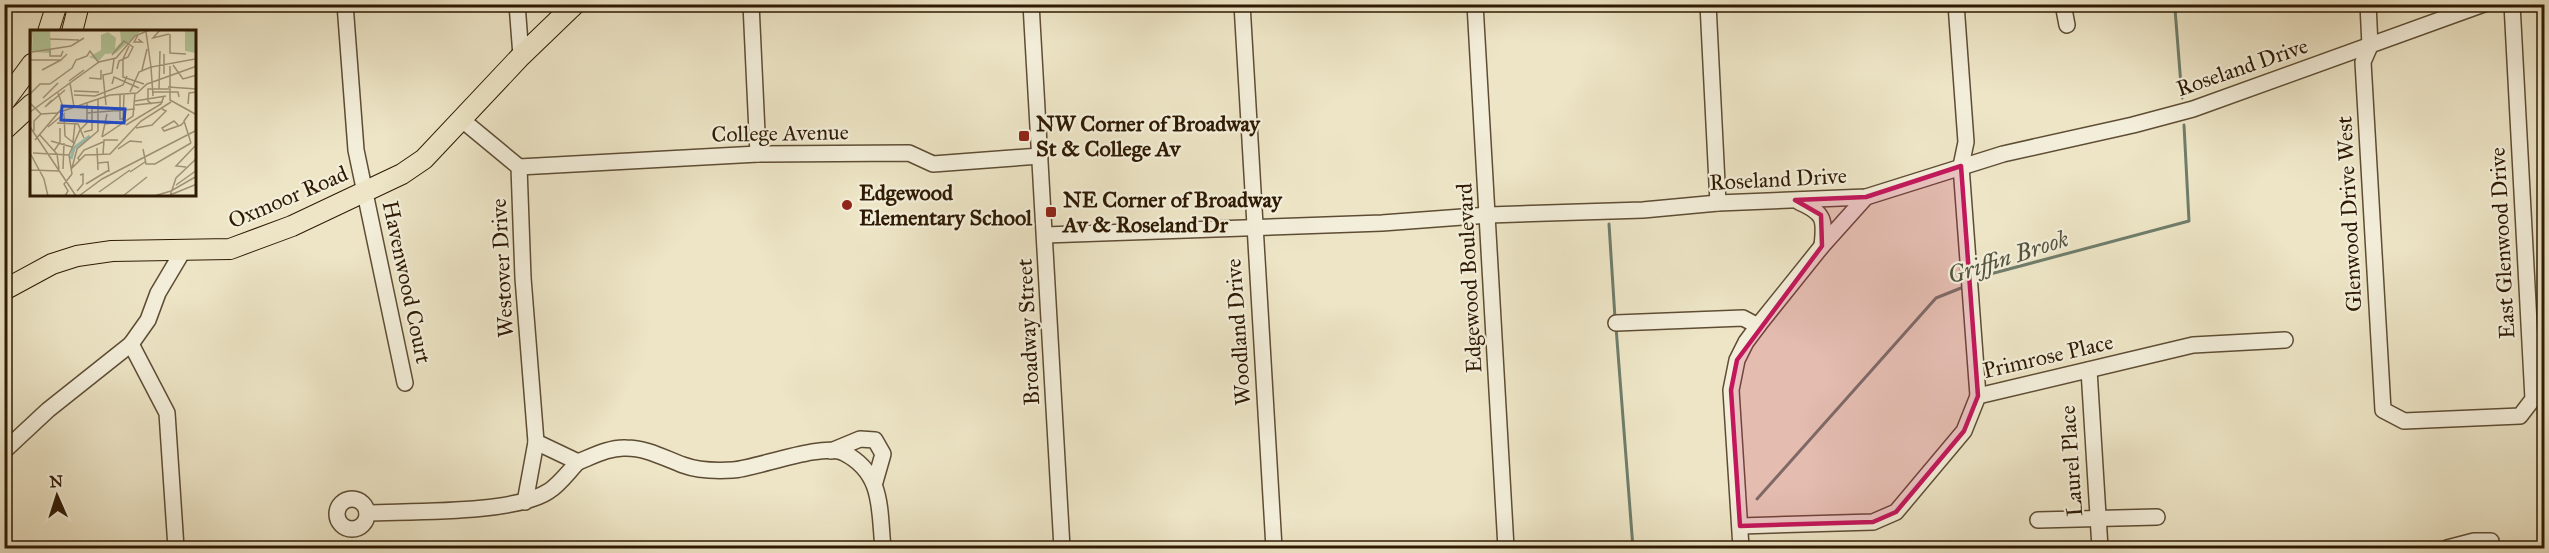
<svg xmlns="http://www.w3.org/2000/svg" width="2549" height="553" viewBox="0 0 2549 553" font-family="'IM FELL Great Primer',serif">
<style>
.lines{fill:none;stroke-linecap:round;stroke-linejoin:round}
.stream{stroke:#6f7d6b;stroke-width:3}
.minor-casing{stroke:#5e4d34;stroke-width:18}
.major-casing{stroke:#2e1a03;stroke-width:22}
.minor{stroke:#f3eeda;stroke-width:15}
.major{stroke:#ede5c6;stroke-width:20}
.marked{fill:#c2185b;fill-opacity:0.2;stroke:#c2185b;stroke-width:4.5;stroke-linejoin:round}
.poi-dot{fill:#8f2418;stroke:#f3eeda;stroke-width:2}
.labels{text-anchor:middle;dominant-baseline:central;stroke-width:4.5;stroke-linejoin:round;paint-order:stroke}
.street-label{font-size:22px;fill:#2e1a03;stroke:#f3eeda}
.poi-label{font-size:22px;font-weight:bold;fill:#2e1a03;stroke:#f3eeda;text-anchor:start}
.water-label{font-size:24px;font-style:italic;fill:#545440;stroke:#f3eeda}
.inset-river{fill:none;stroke:#9abfb0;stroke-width:3}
.inset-road{fill:none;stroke:#a19478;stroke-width:1.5}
.view{fill:#1d4ed8;fill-opacity:0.15;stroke:#1d4ed8;stroke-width:3}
.inset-edge{fill:none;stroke:#2e1a03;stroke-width:3}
</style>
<rect width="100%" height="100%" fill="#ede5c6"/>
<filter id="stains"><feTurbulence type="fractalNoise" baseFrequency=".00333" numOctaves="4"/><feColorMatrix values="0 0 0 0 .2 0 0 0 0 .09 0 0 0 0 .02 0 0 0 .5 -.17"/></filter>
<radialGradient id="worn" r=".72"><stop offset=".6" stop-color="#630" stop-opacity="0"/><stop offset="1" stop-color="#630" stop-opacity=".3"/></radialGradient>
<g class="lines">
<g class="stream">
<polyline points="2182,98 2175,9 2183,4"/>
<polyline points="1609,224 1615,318"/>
<polyline points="1974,282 1994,273 2189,221 2184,125"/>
<polyline points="1616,327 1633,548"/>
<polyline points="1757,499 1936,298 1966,286"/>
<polyline points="1633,548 1727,543"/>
</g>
<g class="minor-casing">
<g id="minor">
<polyline points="345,4 356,150 405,383"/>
<polyline points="517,4 521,56"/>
<polyline points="751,4 758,154"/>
<polyline points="1031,4 1062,548"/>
<polyline points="1242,4 1274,548"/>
<polyline points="1475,4 1506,548"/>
<polyline points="1708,4 1718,203"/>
<polyline points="1956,4 1966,142 1961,166 1978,396"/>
<polyline points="2063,4 2067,25"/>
<polyline points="2368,4 2370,46 2363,62 2383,410 2404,421 2520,416 2533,399 2512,4"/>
<polyline points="461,119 519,167 523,278 536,442 525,502"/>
<polyline points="519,167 758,154 909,153 933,164 1040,156"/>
<path d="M 1799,202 C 1825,213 1825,220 1822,246"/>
<polyline points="1045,235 1382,223 1489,215 1643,210 1718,203 1866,197 2003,154 2133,125 2193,109 2484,4"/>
<polyline points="1616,323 1743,318 1758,326"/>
<polyline points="131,344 167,413 176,548"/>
<polyline points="2089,370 2100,548"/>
<path d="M 536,442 L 578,462 C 593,456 610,447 626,448 C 647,448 664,458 683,465 C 699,471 716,471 733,470 C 758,468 824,442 844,453 C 884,473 879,511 883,548"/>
<polyline points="4,451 48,410 131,344 148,320 158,293 183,251"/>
<polyline points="831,451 860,439 875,440 883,454 875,482"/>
<circle cx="352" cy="514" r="15"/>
<path d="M 367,513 C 412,511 515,514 549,491 C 560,484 569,471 578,462"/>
<polyline points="2038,520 2157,517"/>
<polyline points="1740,526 1873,522 1896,512 1964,431 1978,396 2193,345 2285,340"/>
<polyline points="1741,548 1731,390 1737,360 1746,342 1761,322 1822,246 1866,197"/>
<polyline points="2447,548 2474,541 2491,541"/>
</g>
</g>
<g class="major-casing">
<g id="major">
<polyline points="48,32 57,4"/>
<polyline points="72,32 79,4"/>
<polyline points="4,102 32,64"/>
<polyline points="4,130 32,104"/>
<polyline points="4,290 52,264 77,256 112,251 230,249 292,226 402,174 424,159 521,56 575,4"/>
</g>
</g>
<use href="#minor" class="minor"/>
<use href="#major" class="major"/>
</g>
<path class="marked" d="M 1961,166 L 1978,396 L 1964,431 L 1896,512 L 1873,522 L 1740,526 L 1731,390 L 1737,360 L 1822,246 L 1821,215 L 1795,200 L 1866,197 Z"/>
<g class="poi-dot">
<rect x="1018" y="130" width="12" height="12" rx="3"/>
<circle cx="847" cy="205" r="6"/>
<rect x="1045" y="206" width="12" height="12" rx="3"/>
</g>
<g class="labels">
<g class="street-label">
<text transform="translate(2242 67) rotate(-19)">Roseland Drive</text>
<text transform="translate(780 133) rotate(-1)">College Avenue</text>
<text transform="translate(1778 179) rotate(-3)">Roseland Drive</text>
<text transform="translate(288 197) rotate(-23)">Oxmoor Road</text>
<text transform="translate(2349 214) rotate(-93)">Glenwood Drive West</text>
<text transform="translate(2502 243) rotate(-93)">East Glenwood Drive</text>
<text transform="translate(502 268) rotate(-93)">Westover Drive</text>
<text transform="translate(1469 278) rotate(-93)">Edgewood Boulevard</text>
<text transform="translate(407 282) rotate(78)">Havenwood Court</text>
<text transform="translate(1028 332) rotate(-93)">Broadway Street</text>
<text transform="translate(1238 332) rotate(-94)">Woodland Drive</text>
<text transform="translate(2048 356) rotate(-13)">Primrose Place</text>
<text transform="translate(2071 461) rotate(-94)">Laurel Place</text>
</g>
<g class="poi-label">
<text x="1036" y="123">NW Corner of Broadway<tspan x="1036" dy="25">St &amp; College Av</tspan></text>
<text x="859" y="192">Edgewood<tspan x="859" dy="25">Elementary School</tspan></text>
<text x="1063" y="199">NE Corner of Broadway<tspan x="1063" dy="25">Av &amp; Roseland Dr</tspan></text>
</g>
<g class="water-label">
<text transform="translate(2008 257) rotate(-18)">Griffin Brook</text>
</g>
</g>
<g transform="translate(30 30)">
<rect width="166" height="166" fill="#ede5c6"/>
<path d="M 3,0 L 20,0 L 21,23 L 2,22 ZM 90,0 L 112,0 L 86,23 L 75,24 L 69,31 L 59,27 L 71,20 L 71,5 L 78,2 L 86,8 L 85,19 L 91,12 ZM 155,0 L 166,0 L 166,23 L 155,21 Z" fill="#b3c699"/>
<path class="inset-river" d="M 41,129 L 44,118 L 60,106"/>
<path class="inset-road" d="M 130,0 L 123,8 L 139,4M 140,4 L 140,23 L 156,24M 108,5 L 104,12 L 112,12 L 108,9M 20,9 L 49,10M 99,16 L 93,29 L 93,47 L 114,54M 20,20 L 20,26 L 31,26 L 33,21M 2,22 L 41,16 L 54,8M 82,25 L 94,11 L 103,17 L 98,27 L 89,31 L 87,39M 57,26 L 60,21 L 69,33M 0,28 L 2,0M 0,30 L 31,30 L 37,24M 143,35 L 153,49 L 167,45M 140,36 L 140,70 L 167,85M 12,40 L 31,30M 112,40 L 117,19M 134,44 L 134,24M 59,48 L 71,49 L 71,40M 39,51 L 54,40M 40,53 L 44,77M 20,54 L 42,38 L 46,30 L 57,26M 82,54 L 84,47 L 109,58M 138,57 L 167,59M 129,59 L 130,21M 44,61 L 69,62M 100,62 L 109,42 L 121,37 L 116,2M 122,62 L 148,62 L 149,67M 0,64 L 10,54 L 20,54M 44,65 L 65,66 L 93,55 L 97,46M 90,65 L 90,89 L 93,89 L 94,65M 123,66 L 121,37 L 165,29M 13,68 L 28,53M 22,70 L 15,77 L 35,60M 105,71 L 136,66M 0,73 L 11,84 L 27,83M 122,74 L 118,71 L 118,59 L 139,59M 158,74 L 159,63 L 167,62M 76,75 L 73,45 L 82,43 L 84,29M 105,75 L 133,72M 0,82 L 69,32 L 86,28 L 105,6 L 119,0M 27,83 L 80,65 L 107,63 L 117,54 L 167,36M 57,83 L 105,79M 159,84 L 154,91 L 161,113M 34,85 L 35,106 L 45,114M 27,93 L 48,94 L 54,108M 74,94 L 92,92M 96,95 L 131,74 L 134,66M 148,95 L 144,91 L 132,98 L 134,101 L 151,95 L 154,92M 0,97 L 46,166M 18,97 L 35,83M 106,98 L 122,95 L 136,81 L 132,79M 4,101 L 4,91 L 11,84M 54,102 L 62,100 L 62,76M 9,104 L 27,124 L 29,139M 72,107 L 103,86 L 105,63M 72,107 L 77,84M 5,110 L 33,77 L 28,63M 21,111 L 42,117M 43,112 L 45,93M 67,118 L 68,140M 88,119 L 100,111 L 112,112M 113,119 L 116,134 L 125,134 L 161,113M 24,121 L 30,112 L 30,98M 0,123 L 14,149 L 18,166M 3,123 L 39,125M 73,125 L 74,110 L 88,110M 50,131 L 48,128 L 54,120 L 73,112M 0,133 L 0,154M 68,133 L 78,132 L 79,142M 156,137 L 146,136 L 167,114M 42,138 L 47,119 L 68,101 L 68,69M 33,139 L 34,113M 41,139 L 55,125 L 80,124 L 111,91 L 141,72M 0,140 L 29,141M 100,142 L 115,132M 42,144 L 39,125 L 50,100 L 57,93 L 57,72M 56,154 L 79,140M 146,155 L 167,140M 47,161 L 53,154 L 53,144 L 50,145M 69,162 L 100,140M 140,165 L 167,154M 35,166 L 38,161 L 34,154 L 42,144M 49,166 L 72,149 L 167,100M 93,166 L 117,147M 124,166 L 141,161 L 167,146M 140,166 L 146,148 L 167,128"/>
<path class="view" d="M 32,76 L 95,79 L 94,93 L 31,90 Z"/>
<rect width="166" height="166" class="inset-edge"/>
</g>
<rect width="2549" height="553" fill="none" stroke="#ede5c6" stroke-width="24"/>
<rect x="6" y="6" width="2537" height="541" fill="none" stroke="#2e1a03" stroke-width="3"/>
<rect x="12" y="12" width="2525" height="529" fill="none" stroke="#2e1a03" stroke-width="1.5"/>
<g transform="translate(57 496) rotate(357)" stroke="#f3eeda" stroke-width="4.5" paint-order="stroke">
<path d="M0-4.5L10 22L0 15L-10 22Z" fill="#2e1a03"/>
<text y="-9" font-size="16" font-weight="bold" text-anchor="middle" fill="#2e1a03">N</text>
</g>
<rect width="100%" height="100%" filter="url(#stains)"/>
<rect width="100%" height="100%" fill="url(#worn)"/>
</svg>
